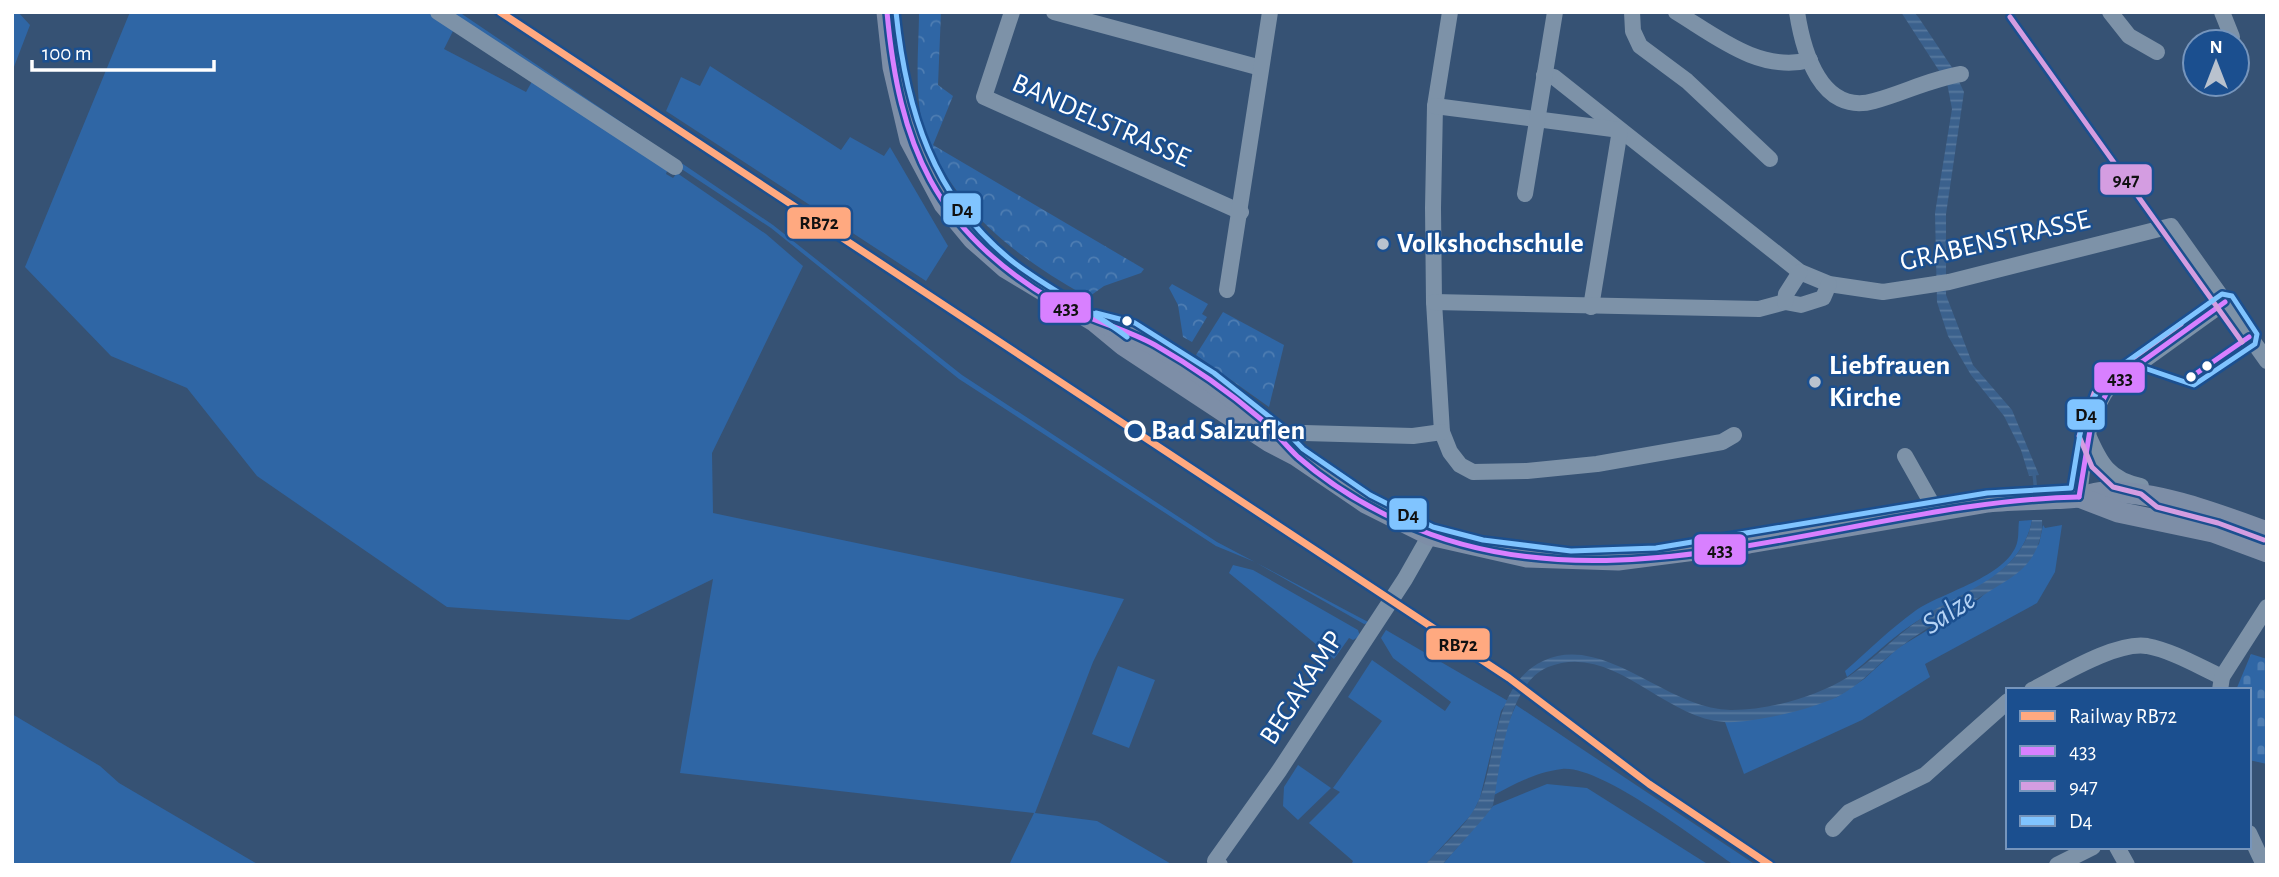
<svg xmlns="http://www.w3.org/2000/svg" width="2279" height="877" viewBox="0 0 2279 877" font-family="'Alegreya Sans',sans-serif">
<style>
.grass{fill:#2f66a5}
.forest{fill:url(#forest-crowns)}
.cemetery{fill:url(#cemetery-stones)}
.water{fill:url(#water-rules)}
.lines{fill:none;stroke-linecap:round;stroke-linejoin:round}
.stream{stroke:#3b618d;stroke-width:3.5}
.minor{stroke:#7d92a8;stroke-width:16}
.major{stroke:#7d8ea7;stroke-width:21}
.bus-1-casing{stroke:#1b4f8f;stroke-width:10}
.bus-2-casing{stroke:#1b4f8f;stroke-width:10}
.bus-3-casing{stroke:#1b4f8f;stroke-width:10}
.bus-1{stroke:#d880ff;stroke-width:5}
.bus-2{stroke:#d49de1;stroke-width:5}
.bus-3{stroke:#80c4ff;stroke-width:5}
.rail-1-casing{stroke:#1b4f8f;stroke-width:12}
.rail-1{stroke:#ffa980;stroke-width:7}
.poi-dot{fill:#b9c2ce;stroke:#1b4f8f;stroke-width:2.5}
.bus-dot{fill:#fff;stroke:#1b4f8f;stroke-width:2.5}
.stop-dot{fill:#1b4f8f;stroke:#fff;stroke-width:3.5}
.labels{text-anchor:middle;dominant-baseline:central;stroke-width:5;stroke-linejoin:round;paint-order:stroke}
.street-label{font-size:28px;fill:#fff;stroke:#1b4f8f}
.poi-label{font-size:28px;font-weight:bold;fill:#fff;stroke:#1b4f8f;text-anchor:start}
.stop-label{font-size:28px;font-weight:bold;fill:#fff;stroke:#1b4f8f;text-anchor:start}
.water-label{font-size:30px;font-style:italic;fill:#b5d3f5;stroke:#1b4f8f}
.line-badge{stroke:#1b4f8f;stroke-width:2.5}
.pale-badge-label{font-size:19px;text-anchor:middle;font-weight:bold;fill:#111}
</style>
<defs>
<pattern id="forest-crowns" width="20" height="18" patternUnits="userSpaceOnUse" patternTransform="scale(1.75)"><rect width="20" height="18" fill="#2f66a5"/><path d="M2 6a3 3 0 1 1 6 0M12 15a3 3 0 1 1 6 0" fill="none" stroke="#4e7db2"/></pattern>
<pattern id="cemetery-stones" width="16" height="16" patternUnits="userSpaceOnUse" patternTransform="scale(1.75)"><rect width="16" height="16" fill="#2f66a5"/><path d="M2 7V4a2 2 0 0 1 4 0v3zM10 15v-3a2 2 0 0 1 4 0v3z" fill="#4e7db2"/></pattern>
<pattern id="water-rules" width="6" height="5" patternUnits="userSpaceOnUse" patternTransform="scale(1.75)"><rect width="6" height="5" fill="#3b618d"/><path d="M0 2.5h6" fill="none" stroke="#58799e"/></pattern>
</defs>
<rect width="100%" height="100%" fill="#365274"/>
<g class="grass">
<polygon points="12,12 18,12 30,25 12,72"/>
<polygon points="130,12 428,12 454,29 444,49 526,92 534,78 669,166 666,174 673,178 677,173 766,234 803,266 712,453 713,513 1124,599 1093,662 1035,813 1097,821 1173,865 1009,865 1034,813 680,773 713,579 629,620 447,607 257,476 187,388 111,356 25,267"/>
<polygon points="444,12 459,12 773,225 962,375 1217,542 1370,623 1364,624 1255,562 1216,546 959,379 771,228"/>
<polygon points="710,66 841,150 850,137 884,156 890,147 948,246 926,281 666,111 681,77 700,86"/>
<path d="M 2032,520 C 2021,579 1954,596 1910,626 C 1888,641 1868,661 1847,677 L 1845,671 C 1868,651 1890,629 1915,611 C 1942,592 2007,577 2017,543 C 2019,536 2018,528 2019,521 Z"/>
<polygon points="2043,525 2045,528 2062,525 2055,572 2037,603 1925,664 1930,677 1862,720 1744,774 1725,722 1761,717 1837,697 1864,679 1898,648 1979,599 2039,544"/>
<polygon points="1233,565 1253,570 1358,630 1360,636 1353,640 1349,638 1334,659 1229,573"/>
<polygon points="1386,630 1508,701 1501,711 1480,798 1472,814 1425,865 1351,865 1353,861 1309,823 1340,792 1333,788 1382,721 1348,697 1372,660 1445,711 1451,702 1393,658 1381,638"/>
<polygon points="1118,666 1155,680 1129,748 1092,734"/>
<path d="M 1516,705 L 1756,865 L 1734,865 C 1698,841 1601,765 1562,769 C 1536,772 1515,784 1492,796 L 1504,732 Z"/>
<polygon points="12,714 100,766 119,783 259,865 12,865"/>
<polygon points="1298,765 1331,788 1298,820 1283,806 1284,787"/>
<polygon points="1547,784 1587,788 1709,865 1442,865 1493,806"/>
</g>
<g class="forest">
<path d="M 919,12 L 941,12 L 938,85 L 953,96 L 933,145 L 1144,269 L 1141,273 L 1104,286 L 1090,296 L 1084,295 C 1014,255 957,212 926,135 C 913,102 919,48 919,12 Z"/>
<polygon points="1172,284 1208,304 1202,314 1207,317 1192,342 1183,337 1178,305 1169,288"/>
<polygon points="1223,312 1284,345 1269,407 1196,355"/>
</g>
<polygon class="cemetery" points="2251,654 2267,659 2267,764 2249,760 2249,690 2236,690"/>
<g class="water">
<polygon points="1901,12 1914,12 1919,18 1953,69 1964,92 1946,214 1946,295 1973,365 2012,410 2039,475 2029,476 2021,450 2004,416 1971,375 1948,336 1937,302 1935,213 1952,109 1947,83"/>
<path d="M 2032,520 L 2042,520 C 2043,533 2038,549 2030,560 C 2022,571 2010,579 1998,586 C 1965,607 1930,624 1899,648 C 1878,663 1861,685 1837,697 C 1812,709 1752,724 1724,722 C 1663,718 1612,641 1548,667 C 1506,684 1500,769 1493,805 C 1491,812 1450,855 1442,865 L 1425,865 C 1443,845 1468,825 1479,800 C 1497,758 1492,685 1543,661 C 1605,632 1668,711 1732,710 C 1769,710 1816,697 1848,677 C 1877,657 1901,630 1931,612 C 1972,588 2023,571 2032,520 Z"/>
</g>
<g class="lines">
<polyline class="stream" points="2034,473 2036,493"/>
<g class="minor">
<polyline points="438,12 675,167"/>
<polyline points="1012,12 984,97 1241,212"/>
<polyline points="1054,12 1261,68"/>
<polyline points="1450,12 1435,106 1433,208 1434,302 1442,432 1450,452 1460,465 1473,472 1527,471 1597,464 1722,442 1734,435"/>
<polyline points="1632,12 1633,31 1640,46 1687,81 1770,159"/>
<path d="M 1676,12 C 1717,37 1760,73 1810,60"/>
<path d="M 1797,12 C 1803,51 1821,116 1874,101 C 1904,93 1930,79 1961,74"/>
<polyline points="2110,12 2129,36 2157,52"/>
<polyline points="2222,12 2232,37"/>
<polyline points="1544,75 1554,77 1800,272 1829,284 1883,292 1949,282 2171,226 2267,361"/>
<polyline points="1435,106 1620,130 1591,307"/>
<polyline points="1525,194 1555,12"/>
<polyline points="1227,290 1270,12"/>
<polyline points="1434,302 1759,309 1785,302"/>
<polyline points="1785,302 1801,305 1823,298 1829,284"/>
<polyline points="1785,302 1786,294 1800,272"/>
<polyline points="1304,433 1413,436 1442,432"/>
<path d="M 2088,435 C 2100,463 2109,480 2141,486"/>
<polyline points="1905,456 1936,511"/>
<path d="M 2079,497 C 2084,457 2085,417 2111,384 L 2225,302"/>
<path d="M 2032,690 C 2060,676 2116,641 2147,646 C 2173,651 2198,666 2222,677"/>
<polyline points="2220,690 2222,677 2267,607"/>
<polyline points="1833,829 1849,812 1925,775 2008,701"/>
<polyline points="2249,833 2264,865"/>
<polyline points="2117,847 2127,865"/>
<polyline points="1220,865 1215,861 1279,771 1405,579 1430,535"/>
<polyline points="2057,865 2093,847"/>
</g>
<g class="major">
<path d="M 887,12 L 893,67 L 910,140 L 944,204 L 973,239 L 1006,268 L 1094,321 L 1123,345 L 1270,442 L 1297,456 L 1366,503 L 1430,535 L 1527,557 L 1618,560 L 1749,543 L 1988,502 C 2018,499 2049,500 2079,497 C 2088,496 2097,492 2105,492 C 2156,490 2220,515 2267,532"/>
<path d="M 1101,323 C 1161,339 1212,381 1260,420"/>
<polyline points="2079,497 2118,512 2213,532 2267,552"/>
</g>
<g class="bus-1-casing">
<g id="bus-1">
<path d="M 887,12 C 899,145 935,231 1054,301 C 1086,320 1123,327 1155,345 C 1192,366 1229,392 1262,420 C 1275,431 1285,445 1298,457 C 1329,484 1365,506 1403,523 C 1614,619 1859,501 2079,497"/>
<polyline points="2191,377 2249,337"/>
<polyline points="2079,497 2091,424 2111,384 2225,302"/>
</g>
</g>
<g class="bus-2-casing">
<g id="bus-2">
<polyline points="2010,17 2242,342"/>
<polyline points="2181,324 2105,378 2094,393 2079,436 2092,467 2113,487 2141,494 2157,507 2218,523 2264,540"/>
</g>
</g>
<g class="bus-3-casing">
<g id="bus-3">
<path d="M 896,12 C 906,109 933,198 1012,261 C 1048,289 1091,309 1127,337"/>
<polyline points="1096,313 1135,323 1214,373 1281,426 1303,449 1370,495 1433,527 1483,540 1571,551 1656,548 1987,493 2071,488 2082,422 2104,378 2222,294 2232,296 2257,334 2255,344 2194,385 2147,369"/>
</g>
</g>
<use href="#bus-1" class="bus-1"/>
<use href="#bus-2" class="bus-2"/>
<use href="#bus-3" class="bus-3"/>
<g class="rail-1-casing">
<polyline id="rail-1" points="500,12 1509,678 1649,784 1770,865"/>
</g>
<use href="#rail-1" class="rail-1"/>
</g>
<g class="poi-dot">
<circle cx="1383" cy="244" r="7"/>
<circle cx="1815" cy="382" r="7"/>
</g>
<g class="bus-dot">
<circle cx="1127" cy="321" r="6"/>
<circle cx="2207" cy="366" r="6"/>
<circle cx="2191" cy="377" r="6"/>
</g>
<circle class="stop-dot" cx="1135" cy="431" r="9"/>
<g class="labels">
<g class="street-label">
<text transform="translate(1101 121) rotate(24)">BANDELSTRASSE</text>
<text transform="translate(1995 241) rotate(-13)">GRABENSTRASSE</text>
<text transform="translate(1302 688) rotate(-57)">BEGAKAMP</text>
</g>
<g class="poi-label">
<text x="1397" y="244">Volkshochschule</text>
<text x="1829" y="366">Liebfrauen<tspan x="1829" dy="32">Kirche</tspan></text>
</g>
<g class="stop-label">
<text x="1151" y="431">Bad Salzuflen</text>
</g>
<g class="water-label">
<text transform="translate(1949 612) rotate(-33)">Salze</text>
</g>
</g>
<g class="line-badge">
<rect x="2099" y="163" width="54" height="33" rx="7" fill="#d49de1"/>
<rect x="942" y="192" width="40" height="34" rx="7" fill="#80c4ff"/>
<rect x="786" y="206" width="66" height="34" rx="7" fill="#ffa980"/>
<rect x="1039" y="291" width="53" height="33" rx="7" fill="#d880ff"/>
<rect x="2093" y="361" width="53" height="33" rx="7" fill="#d880ff"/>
<rect x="2066" y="398" width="40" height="33" rx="7" fill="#80c4ff"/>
<rect x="1388" y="497" width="40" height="34" rx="7" fill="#80c4ff"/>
<rect x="1693" y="533" width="54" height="33" rx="7" fill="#d880ff"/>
<rect x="1425" y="627" width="66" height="34" rx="7" fill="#ffa980"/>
</g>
<g class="pale-badge-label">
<text x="2126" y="186">947</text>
<text x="962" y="216">D4</text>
<text x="819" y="229">RB72</text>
<text x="1066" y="314">433</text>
<text x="2120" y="384">433</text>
<text x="2086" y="421">D4</text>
<text x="1408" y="521">D4</text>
<text x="1720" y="556">433</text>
<text x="1458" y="651">RB72</text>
</g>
<rect width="2279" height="877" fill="none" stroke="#ffffff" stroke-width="28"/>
<rect x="2006" y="688" width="245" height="161" fill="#1b4f8f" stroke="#7695bc" stroke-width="2"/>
<rect x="2020" y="711" width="35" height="10" fill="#ffa980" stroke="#7695bc" stroke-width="2"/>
<text x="2069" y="723" font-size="21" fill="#ffffff">Railway RB72</text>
<rect x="2020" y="746" width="35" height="10" fill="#d880ff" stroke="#7695bc" stroke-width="2"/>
<text x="2069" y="758" font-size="21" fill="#ffffff">433</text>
<rect x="2020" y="781" width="35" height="10" fill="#d49de1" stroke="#7695bc" stroke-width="2"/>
<text x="2069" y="793" font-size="21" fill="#ffffff">947</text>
<rect x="2020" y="816" width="35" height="10" fill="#80c4ff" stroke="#7695bc" stroke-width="2"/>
<text x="2069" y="828" font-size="21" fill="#ffffff">D4</text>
<g transform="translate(2216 63)"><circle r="33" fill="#1b4f8f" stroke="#7695bc" stroke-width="2"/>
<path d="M0-5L12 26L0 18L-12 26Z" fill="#b9c2ce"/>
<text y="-10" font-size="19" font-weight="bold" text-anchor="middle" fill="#ffffff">N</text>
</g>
<path d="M32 60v10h182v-10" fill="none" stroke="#ffffff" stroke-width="3.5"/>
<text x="42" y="60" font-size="21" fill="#ffffff" stroke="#1b4f8f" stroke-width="5" paint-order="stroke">100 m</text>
</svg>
